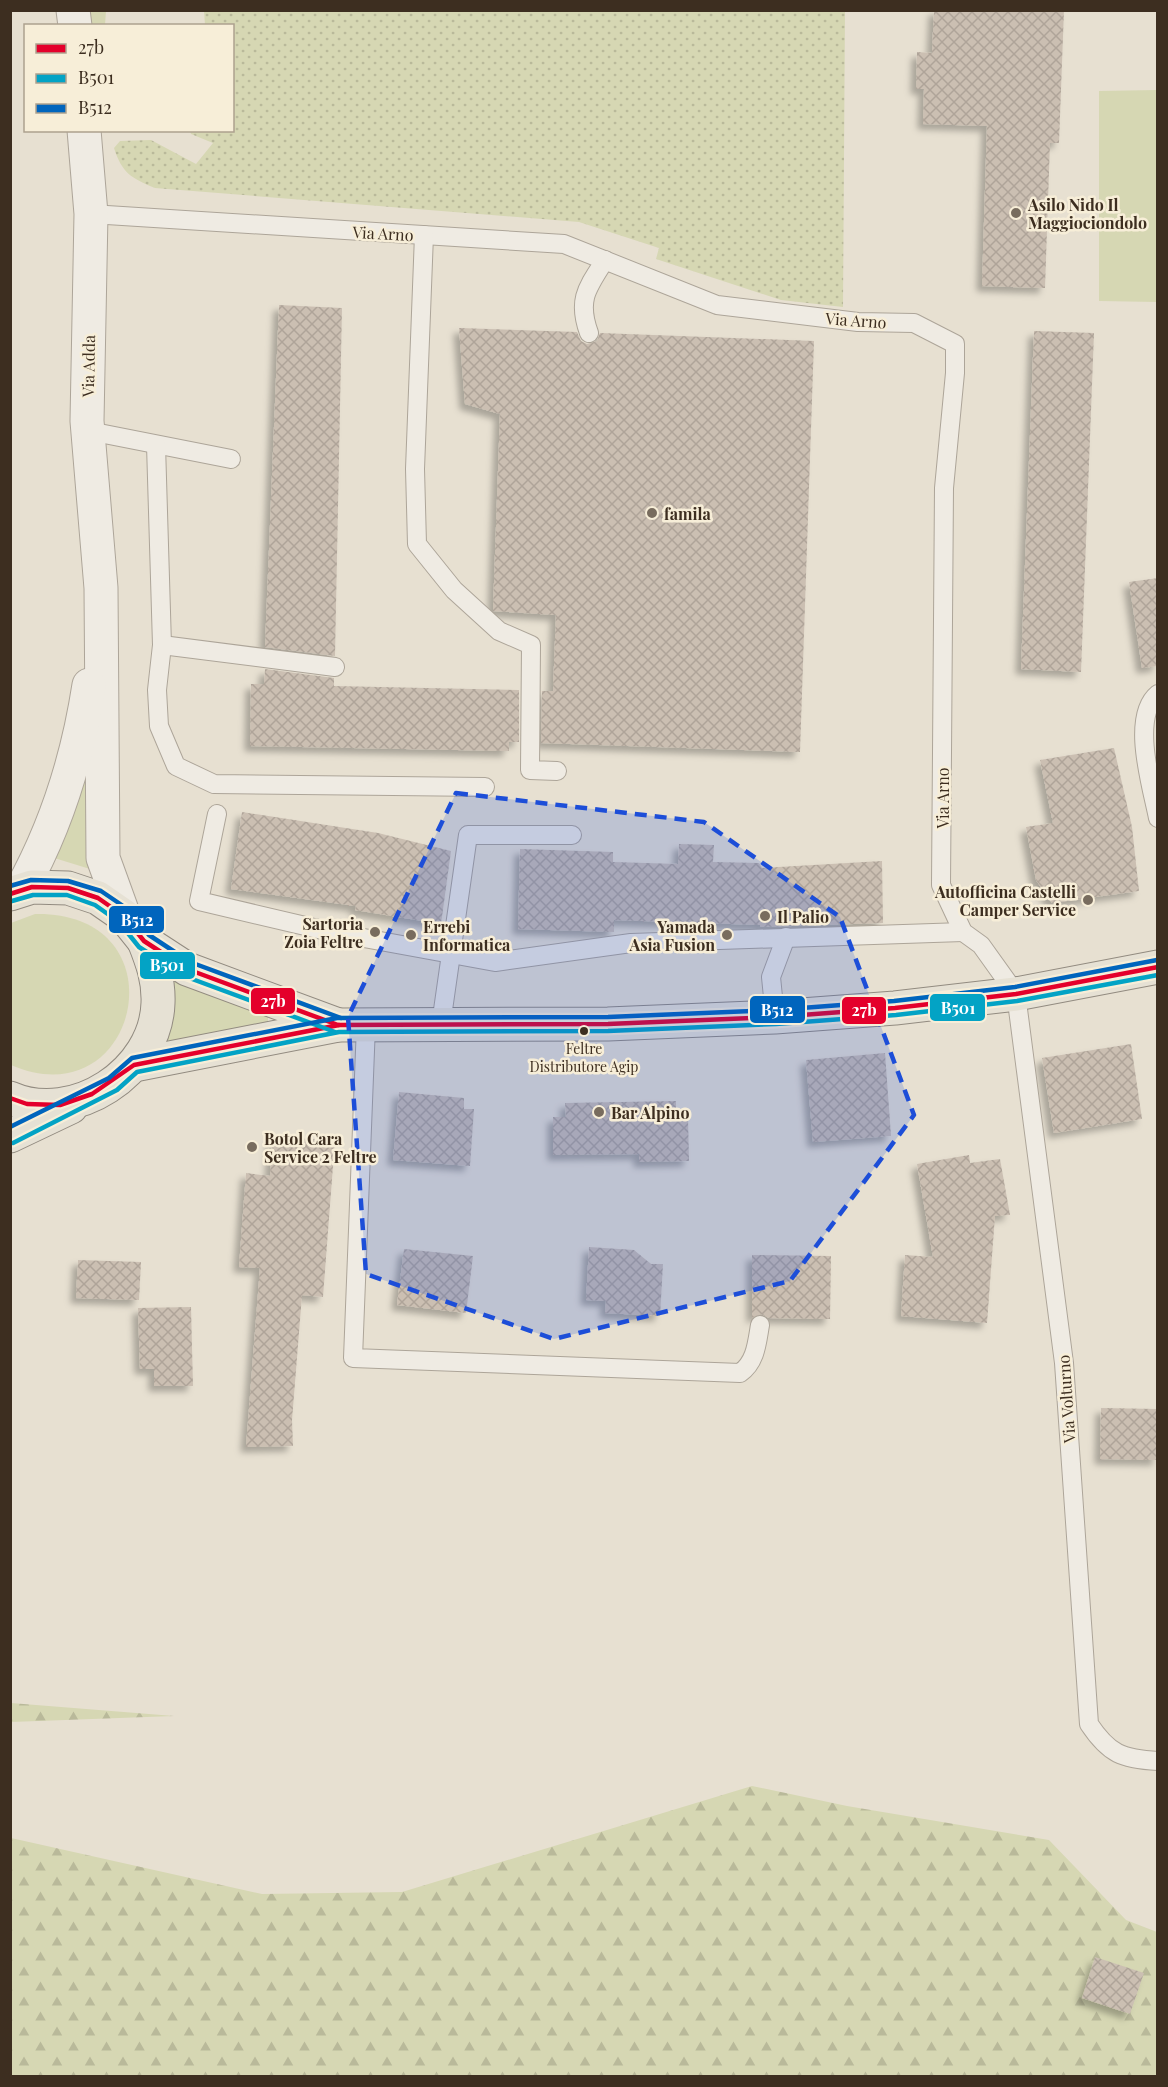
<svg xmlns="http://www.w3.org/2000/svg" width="1168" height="2087" viewBox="0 0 1168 2087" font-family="'Playfair Display',serif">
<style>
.grass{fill:#d6d7b3}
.forest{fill:url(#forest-firs)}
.park{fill:url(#park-dots)}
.building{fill:url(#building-cross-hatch);filter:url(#shadow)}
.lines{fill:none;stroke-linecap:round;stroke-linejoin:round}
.service-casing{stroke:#ada599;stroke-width:20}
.minor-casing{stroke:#ada599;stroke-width:35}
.primary-casing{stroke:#928b80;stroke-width:35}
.service{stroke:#efebe3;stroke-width:18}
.minor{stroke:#efebe3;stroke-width:33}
.primary{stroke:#e6e1d4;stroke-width:33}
.bus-1-casing{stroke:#f7eed8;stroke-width:9}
.bus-2-casing{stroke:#f7eed8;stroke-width:9}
.bus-3-casing{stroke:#f7eed8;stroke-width:9}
.bus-1{stroke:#e4002b;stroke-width:4.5}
.bus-2{stroke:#03a3c5;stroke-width:4.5}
.bus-3{stroke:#0065bd;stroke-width:4.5}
.marked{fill:#1d4ed8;fill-opacity:0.2;stroke:#1d4ed8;stroke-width:4.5;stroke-dasharray:12 8;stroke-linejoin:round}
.poi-dot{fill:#786c5e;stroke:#f7eed8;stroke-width:2}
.bus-dot{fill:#3d2e20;stroke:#f7eed8;stroke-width:2}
.labels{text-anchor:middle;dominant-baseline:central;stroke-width:5;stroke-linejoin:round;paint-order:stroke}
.bus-label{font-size:14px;fill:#3d2e20;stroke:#f7eed8}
.poi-label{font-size:16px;font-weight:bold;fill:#3d2e20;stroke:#f7eed8;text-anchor:start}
.street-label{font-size:16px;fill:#3d2e20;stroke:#f7eed8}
.line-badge{stroke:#f7eed8;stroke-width:2}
.badge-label{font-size:16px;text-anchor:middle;font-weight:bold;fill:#fff}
</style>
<defs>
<pattern id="forest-firs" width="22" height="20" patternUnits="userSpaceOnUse" patternTransform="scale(1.5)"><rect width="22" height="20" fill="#d6d7b3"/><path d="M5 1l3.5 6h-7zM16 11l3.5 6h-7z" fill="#b9b99a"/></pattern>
<pattern id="park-dots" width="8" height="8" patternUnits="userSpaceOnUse" patternTransform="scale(1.5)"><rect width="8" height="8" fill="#d6d7b3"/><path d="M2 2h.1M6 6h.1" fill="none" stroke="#b9b99a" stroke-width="1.8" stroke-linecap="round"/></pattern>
<pattern id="building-cross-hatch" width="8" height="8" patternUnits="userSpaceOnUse" patternTransform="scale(1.5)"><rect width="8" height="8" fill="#cbbfb2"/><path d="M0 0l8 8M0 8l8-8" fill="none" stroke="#afa499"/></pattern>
<filter id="shadow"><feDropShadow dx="-5.5" dy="5.5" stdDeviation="3" flood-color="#0004"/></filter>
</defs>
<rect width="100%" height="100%" fill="#e7e0d1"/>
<g class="grass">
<polygon points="86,11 106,11 105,25 89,25"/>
<polygon points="1157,90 1157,302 1099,301 1099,91"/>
<polygon points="87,782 90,869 51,857 79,785"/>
<path d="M 35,914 C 185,911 140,1121 11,1065 L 11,923 Z"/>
<polygon points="169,971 268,1006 268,1025 156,1049"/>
</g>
<g class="forest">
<polygon points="10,1703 11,1703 174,1716 11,1722"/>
<polygon points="752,1786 847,1806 1049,1840 1126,1920 1157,1932 1157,2076 11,2076 11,1838 262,1894 402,1892"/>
</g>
<path class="park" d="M 204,11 L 845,11 L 843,307 L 781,300 L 656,259 L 659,248 L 579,222 L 155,188 C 131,178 122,173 114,148 L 120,141 L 151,140 L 196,164 L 213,143 L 191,134 L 190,131 L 232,130 L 232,26 L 205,25 Z"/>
<g class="building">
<polygon points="934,10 1064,10 1059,143 1050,143 1045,288 982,286 987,126 923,124 924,89 916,89 917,52 932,53"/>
<polygon points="279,305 342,308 335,656 265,647"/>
<polygon points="459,328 577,332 581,341 587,344 597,341 600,333 814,341 800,752 541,743 542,691 553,691 556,615 493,611 500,414 465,404"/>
<polygon points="1034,331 1094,333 1081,672 1021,669"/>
<polygon points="1158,578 1158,666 1142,668 1129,582"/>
<polygon points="265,669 334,678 334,686 519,690 519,742 509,742 509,751 250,746 251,684 264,684"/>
<polygon points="1114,748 1132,827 1139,891 1052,903 1036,880 1026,827 1053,823 1040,760"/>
<polygon points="242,812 378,833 451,851 441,924 355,910 356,906 231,889"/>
<polygon points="679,844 714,845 713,862 759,863 762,868 882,861 883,923 761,927 760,925 614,920 614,932 518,929 520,849 613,852 613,862 678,864"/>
<polygon points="1131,1044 1142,1119 1054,1133 1042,1058"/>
<polygon points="885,1053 891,1136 813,1142 806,1060"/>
<polygon points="399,1092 464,1098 464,1109 474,1109 470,1166 393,1160"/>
<polygon points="676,1101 676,1117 688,1117 689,1161 639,1162 639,1154 553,1155 553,1117 566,1117 565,1103"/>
<polygon points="272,1137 335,1140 323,1297 302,1295 292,1420 293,1446 246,1447 260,1268 239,1267 246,1173 270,1176"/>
<polygon points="969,1155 970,1163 1000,1159 1010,1215 995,1216 987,1323 901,1316 905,1255 933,1257 917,1164"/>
<polygon points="589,1247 634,1250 651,1264 663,1264 660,1316 605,1313 606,1301 586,1300"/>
<polygon points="404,1249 473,1256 466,1313 397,1305"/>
<polygon points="752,1255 831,1256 830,1319 769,1318 761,1314 752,1318"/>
<polygon points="78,1260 141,1262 139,1300 76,1298"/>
<polygon points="191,1307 193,1386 154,1386 154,1369 140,1369 138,1308"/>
<polygon points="1101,1408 1158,1409 1158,1460 1100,1459"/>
<polygon points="1095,1957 1144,1973 1130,2014 1082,1998"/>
</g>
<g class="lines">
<g class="service-casing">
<g id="service">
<path d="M 91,214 L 564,244 L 717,305 L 858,322 L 914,323 L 955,344 L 955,373 L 944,488 L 941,885 L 963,932 L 981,945 L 1016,994 L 1064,1363 L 1089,1724 C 1109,1754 1122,1759 1158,1761"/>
<polyline points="424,235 415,469 417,544 454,590 499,631 531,645 530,770 557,771"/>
<path d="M 589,333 C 577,300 587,288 605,260"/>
<polyline points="89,431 231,459"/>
<polyline points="156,445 162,645 157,690 159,726 176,766 214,784 485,787"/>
<polyline points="162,645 335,667"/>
<path d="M 1158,694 C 1130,717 1152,787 1158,818"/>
<polyline points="217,814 199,901 331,932 495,962 631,943 963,932"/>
<polyline points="775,1017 771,977 786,937"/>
<polyline points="441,1024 468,835 572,835"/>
<path d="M 366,1025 L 353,1358 L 740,1373 C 756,1362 757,1342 760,1325"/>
</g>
</g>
<g class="minor-casing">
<g id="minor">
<polyline points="73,10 75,26"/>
<polyline points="84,130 91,214 87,421 101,588 103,858 124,916"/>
<path d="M 21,890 C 56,827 78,757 89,685"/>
</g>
</g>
<g class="primary-casing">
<g id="primary">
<polyline points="10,894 32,887 68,888 98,898 124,916 144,941 187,969 338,1025"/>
<polyline points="134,1065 338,1025 608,1024 775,1017 895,1008 1016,994 1158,967"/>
<path d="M 10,1098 C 74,1126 156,1072 158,1003 C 159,980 152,961 144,941"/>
<polyline points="10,1136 71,1107"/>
</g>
</g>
<use href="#service" class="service"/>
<use href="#minor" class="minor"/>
<use href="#primary" class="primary"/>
<g class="bus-1-casing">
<g id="bus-1">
<polyline points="10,894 32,887 68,888 98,898 124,916 144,941 187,969 338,1025 608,1024 775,1017 895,1008 1016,994 1158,967"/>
<polyline points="10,1098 27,1104 60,1105 92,1094 134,1065 339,1025"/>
</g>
</g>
<g class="bus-2-casing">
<g id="bus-2">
<polyline points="12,901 33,895 67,895 95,905 119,922 139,947 184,976 335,1032"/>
<polyline points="13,1143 117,1090 137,1072 339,1032 608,1031 776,1024 896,1015 1017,1001 1158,975"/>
</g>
</g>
<g class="bus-3-casing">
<g id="bus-3">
<polyline points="10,886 31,880 68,881 101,891 129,910 149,935 190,962 341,1018"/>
<polyline points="10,1127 109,1078 132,1058 337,1018 608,1017 775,1010 894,1001 1015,987 1157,960"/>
</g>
</g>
<use href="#bus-1" class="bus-1"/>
<use href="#bus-2" class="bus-2"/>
<use href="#bus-3" class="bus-3"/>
</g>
<path class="marked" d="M 456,793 L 704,822 L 840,917 L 914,1115 L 790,1281 L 554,1339 L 366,1274 L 348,1017 Z"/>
<g class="poi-dot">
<circle cx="1016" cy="213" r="6"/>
<circle cx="652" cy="513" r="6"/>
<circle cx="1088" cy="900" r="6"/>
<circle cx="765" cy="916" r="6"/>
<circle cx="375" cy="932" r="6"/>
<circle cx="411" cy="935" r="6"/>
<circle cx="727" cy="935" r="6"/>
<circle cx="599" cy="1112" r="6"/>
<circle cx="252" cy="1147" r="6"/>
</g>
<circle class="bus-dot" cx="584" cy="1031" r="5"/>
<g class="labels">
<g class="bus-label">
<text x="584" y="1048">Feltre<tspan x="584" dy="18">Distributore Agip</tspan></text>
</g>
<g class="poi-label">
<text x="1028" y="204">Asilo Nido Il<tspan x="1028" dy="18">Maggiociondolo</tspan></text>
<text x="664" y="513">famila</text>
<text x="1076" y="891" text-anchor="end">Autofficina Castelli<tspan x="1076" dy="18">Camper Service</tspan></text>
<text x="777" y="916">Il Palio</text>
<text x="363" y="923" text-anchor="end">Sartoria<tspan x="363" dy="18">Zoia Feltre</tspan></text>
<text x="423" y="926">Errebi<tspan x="423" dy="18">Informatica</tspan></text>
<text x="715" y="926" text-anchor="end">Yamada<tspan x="715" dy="18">Asia Fusion</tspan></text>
<text x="611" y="1112">Bar Alpino</text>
<text x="264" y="1138">Botol Cara<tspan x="264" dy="18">Service 2 Feltre</tspan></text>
</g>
<g class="street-label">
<text transform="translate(383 233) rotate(3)">Via Arno</text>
<text transform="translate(856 320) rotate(4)">Via Arno</text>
<text transform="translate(88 366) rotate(-89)">Via Adda</text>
<text transform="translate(942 798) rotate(-90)">Via Arno</text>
<text transform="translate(1066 1399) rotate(-94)">Via Volturno</text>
</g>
</g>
<g class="line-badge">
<rect x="108" y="905" width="57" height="29" rx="6" fill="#0065bd"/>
<rect x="139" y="951" width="57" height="29" rx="6" fill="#03a3c5"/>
<rect x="250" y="987" width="46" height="28" rx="6" fill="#e4002b"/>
<rect x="929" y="993" width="57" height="29" rx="6" fill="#03a3c5"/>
<rect x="749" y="995" width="57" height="29" rx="6" fill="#0065bd"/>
<rect x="841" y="996" width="46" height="29" rx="6" fill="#e4002b"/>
</g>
<g class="badge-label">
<text x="137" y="926">B512</text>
<text x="167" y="971">B501</text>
<text x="273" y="1007">27b</text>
<text x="958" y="1014">B501</text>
<text x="777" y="1016">B512</text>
<text x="864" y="1016">27b</text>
</g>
<rect width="1168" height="2087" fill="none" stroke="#3d2e20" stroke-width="24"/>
<rect x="24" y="24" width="210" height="108" fill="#f7eed8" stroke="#ada18e" stroke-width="1.5"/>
<rect x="36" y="44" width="30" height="9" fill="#e4002b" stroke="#ada18e" stroke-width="1.5"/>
<text x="78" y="54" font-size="18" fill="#3d2e20">27b</text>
<rect x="36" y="74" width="30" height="9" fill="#03a3c5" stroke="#ada18e" stroke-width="1.5"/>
<text x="78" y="84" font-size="18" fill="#3d2e20">B501</text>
<rect x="36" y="104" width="30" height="9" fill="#0065bd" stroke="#ada18e" stroke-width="1.5"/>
<text x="78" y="114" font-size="18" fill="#3d2e20">B512</text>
</svg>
